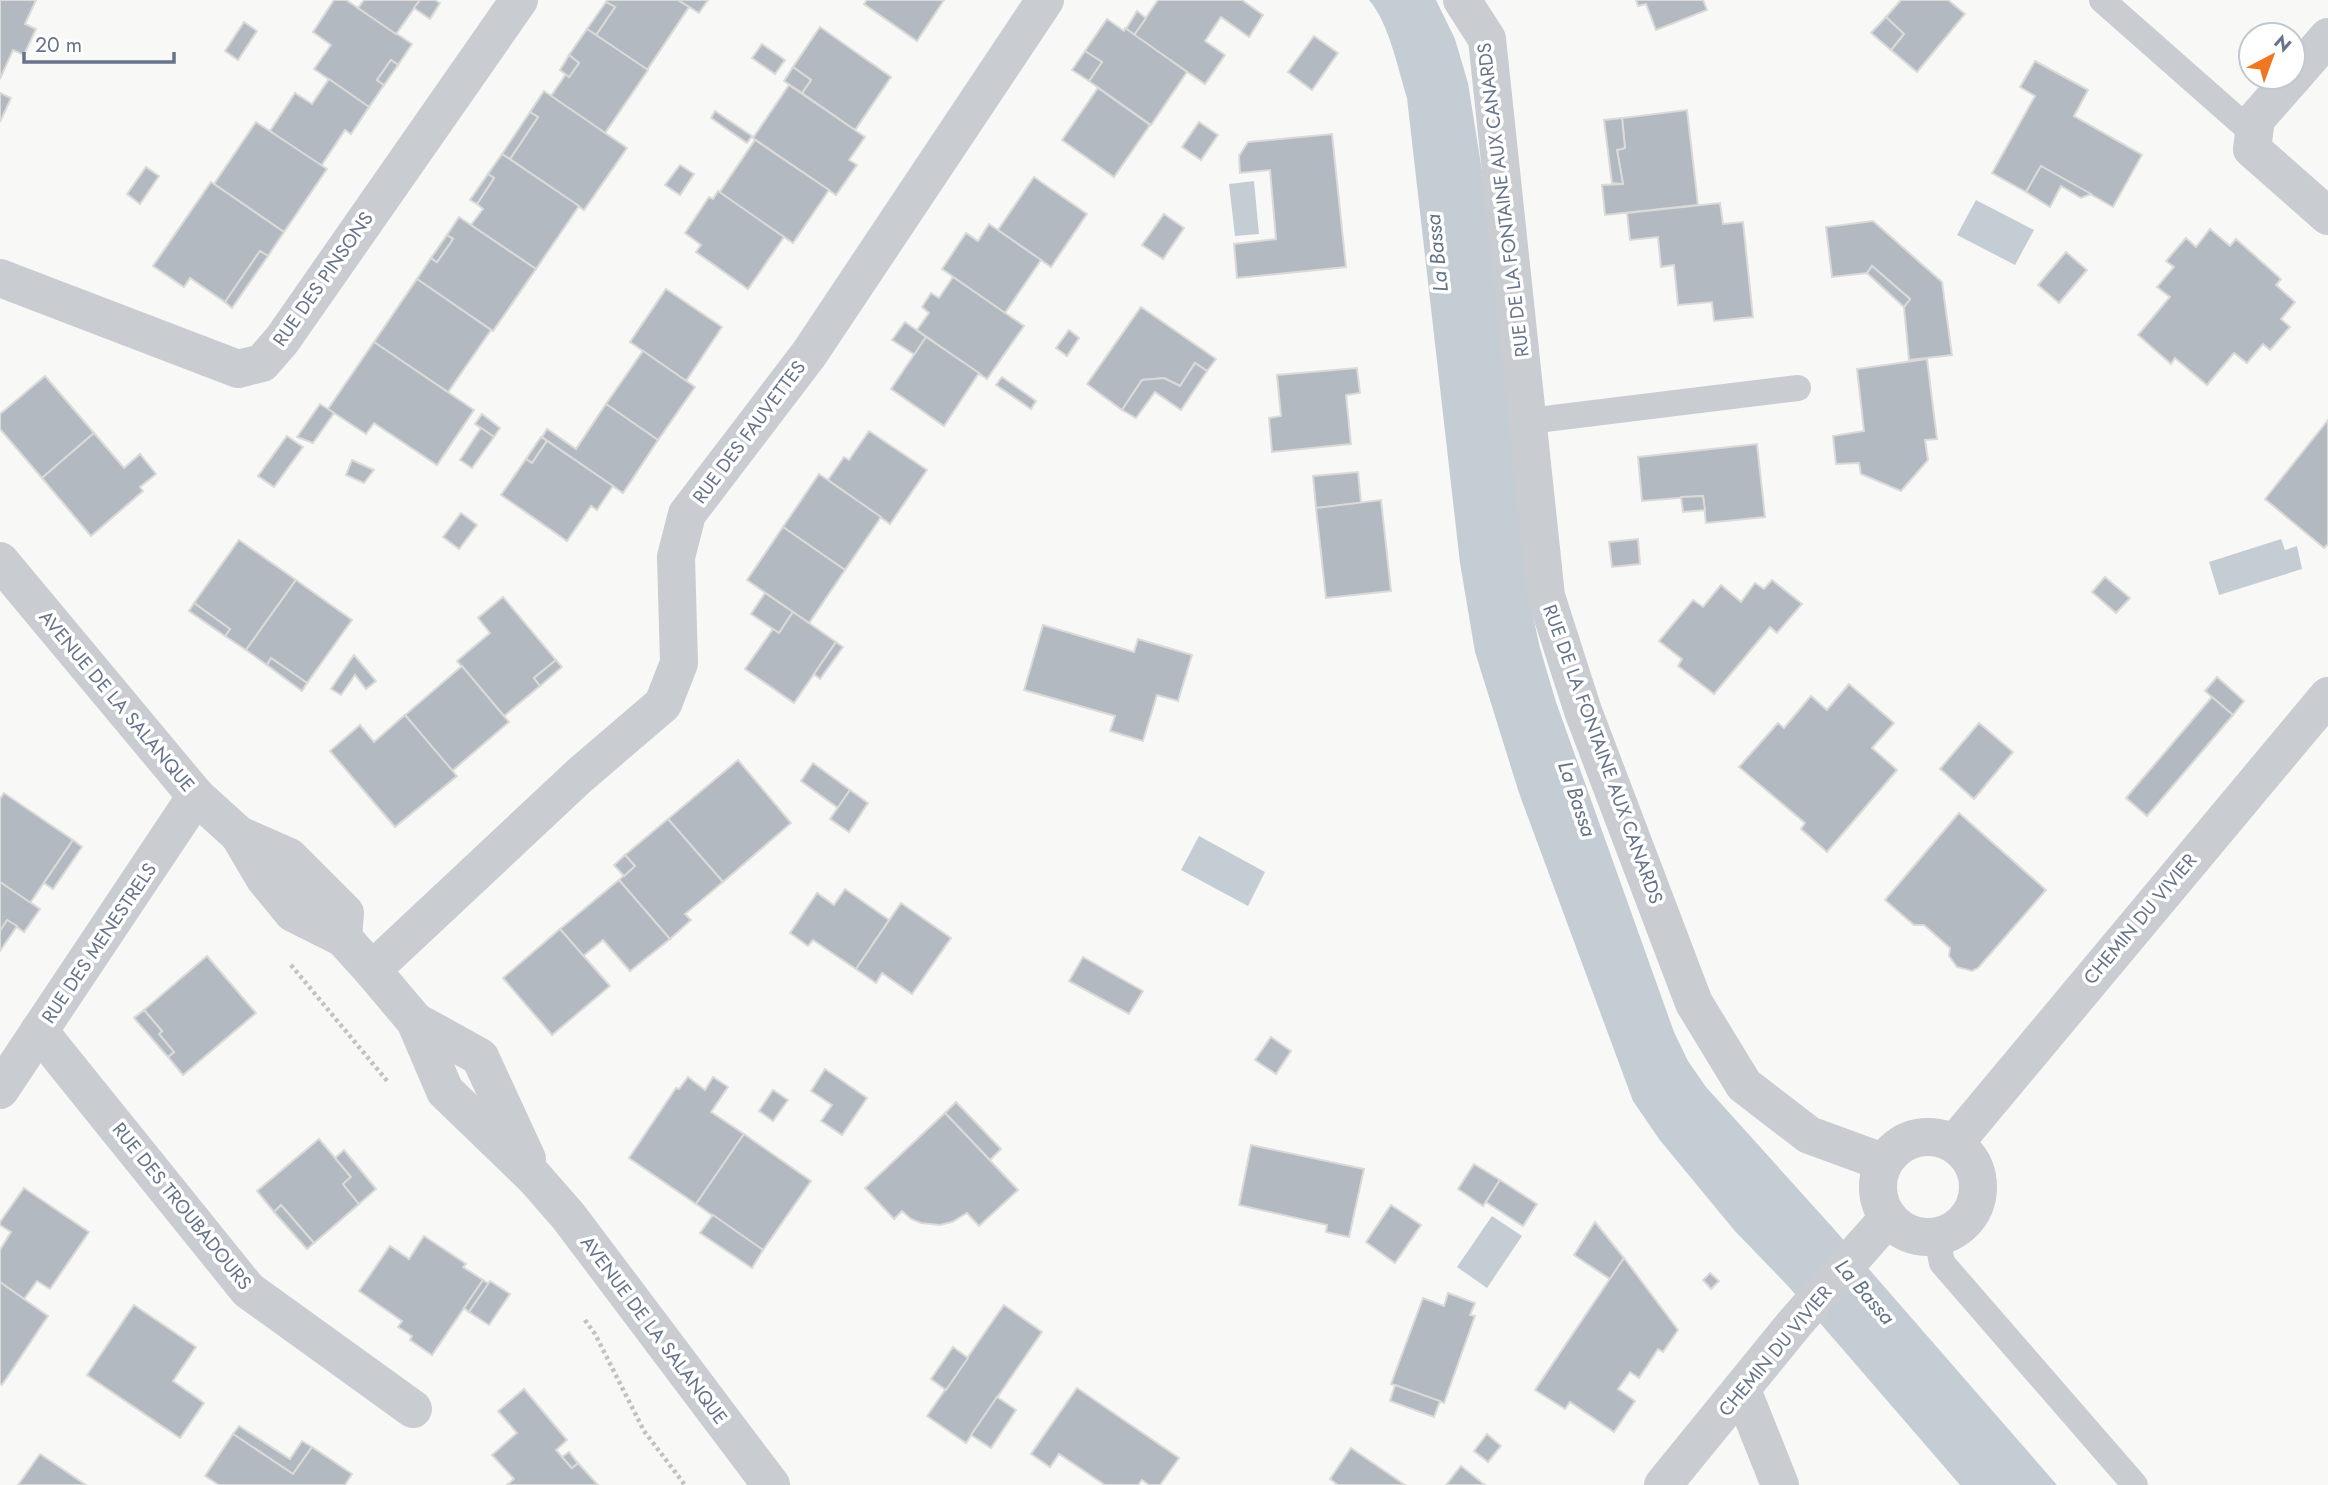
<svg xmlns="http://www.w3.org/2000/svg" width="2328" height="1485" viewBox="0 0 2328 1485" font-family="Jost,sans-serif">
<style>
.water{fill:#c5cdd4}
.building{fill:#b3b9c1;stroke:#dadbd8;stroke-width:2}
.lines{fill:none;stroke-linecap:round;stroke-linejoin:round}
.path{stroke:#c0c2c5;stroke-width:4.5;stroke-dasharray:3.5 3.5;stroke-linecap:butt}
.service{stroke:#c9ccd0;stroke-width:26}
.minor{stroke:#c9ccd0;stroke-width:38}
.tertiary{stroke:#c9ccd0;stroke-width:38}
.labels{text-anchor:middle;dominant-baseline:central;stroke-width:7;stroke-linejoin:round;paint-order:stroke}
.street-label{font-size:19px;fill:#66738a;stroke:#fff}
.water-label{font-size:21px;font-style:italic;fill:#627484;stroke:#fff}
</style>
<rect width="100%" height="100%" fill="#f8f9f6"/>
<g class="water">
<path d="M 1369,0 L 1436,0 L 1455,39 L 1468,83 L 1483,177 L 1531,607 L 1540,648 L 1556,702 L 1674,1032 L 1688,1061 L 1706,1087 L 1834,1229 L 2057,1485 L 1960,1485 L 1788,1286 L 1734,1230 L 1659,1139 L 1633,1101 L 1519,793 L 1475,652 L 1460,563 L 1407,98 C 1398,69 1389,23 1369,0 Z"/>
<polygon points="1254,181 1259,234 1235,236 1229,184"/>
<polygon points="1976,200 2034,230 2015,265 1957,235"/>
<polygon points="2281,539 2285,550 2297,546 2302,569 2219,595 2209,562"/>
<polygon points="1199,836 1265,872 1248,906 1181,870"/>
<polygon points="1492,1216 1522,1236 1487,1288 1457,1267"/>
</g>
<g class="building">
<polygon points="0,0 36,0 25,24 36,29 24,55 13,50 0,79"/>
<polygon points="334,0 346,0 412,44 398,65 391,60 377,80 384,85 369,107 314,69 331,45 313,32"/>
<polygon points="364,0 420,0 396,34 358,8"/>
<polygon points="420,0 435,0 440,3 430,19 414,8"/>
<polygon points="607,0 678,0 689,7 647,70 596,35 615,7 606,2"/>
<polygon points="678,0 708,0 699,13"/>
<polygon points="867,0 866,0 944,0 917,41 864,4"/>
<polygon points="1158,0 1242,0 1263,15 1249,37 1221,17 1205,41 1225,55 1205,84 1134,35"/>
<polygon points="1636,0 1703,0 1707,10 1656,30 1646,4 1638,6"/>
<polygon points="1901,0 1948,0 1965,14 1917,72 1891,50 1904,34 1886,17"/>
<polygon points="606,2 615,7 596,35 587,29"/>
<polygon points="1137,11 1146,18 1134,35 1126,29"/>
<polygon points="1886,17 1904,34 1891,50 1871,33"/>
<polygon points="1107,19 1124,31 1125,28 1187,72 1151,125 1089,81 1102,62 1085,51"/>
<polygon points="244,22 257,31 238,60 225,51"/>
<polygon points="820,27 891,77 855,130 802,93 811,80 793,67"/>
<polygon points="587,29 648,70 605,133 551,96 566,74 569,77 579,63 569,55"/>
<polygon points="1314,36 1338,53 1312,90 1288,72"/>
<polygon points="762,44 785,60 775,74 752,58"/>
<polygon points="1085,51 1102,62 1089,81 1072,70"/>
<polygon points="569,55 579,63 569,77 560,70"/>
<polygon points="391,60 398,65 384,85 377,80"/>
<polygon points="2035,61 2088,90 2074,116 2142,155 2113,207 2041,166 2026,192 1992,173 2035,96 2020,87"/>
<polygon points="793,67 811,80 802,93 784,81"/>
<polygon points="329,79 369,107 351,134 345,130 321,166 270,131 295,93 312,104"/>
<polygon points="789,85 865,137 849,160 857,165 836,195 753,138"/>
<polygon points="1098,88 1150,125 1114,177 1062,140"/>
<polygon points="544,91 627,148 584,210 510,159 538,117 530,112"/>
<polygon points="0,93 11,98 0,122"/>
<polygon points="1687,110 1698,205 1605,215 1602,185 1623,184 1617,150 1625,148 1622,118"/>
<polygon points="715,111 752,136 747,143 711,118"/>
<polygon points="530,112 538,117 510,159 502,154"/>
<polygon points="1622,118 1625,148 1617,150 1623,184 1612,183 1604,120"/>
<polygon points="256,122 327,169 284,232 214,184"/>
<polygon points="1199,122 1218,135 1201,160 1182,147"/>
<polygon points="1332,134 1346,267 1237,278 1234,244 1276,239 1270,170 1240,173 1239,156 1248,142"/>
<polygon points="755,140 829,190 793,243 719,193"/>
<polygon points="502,154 579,206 536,269 471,225 483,209 477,204 494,178 488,174"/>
<polygon points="680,165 694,174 680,195 665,185"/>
<polygon points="2041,166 2091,194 2081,198 2061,186 2050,207 2026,192"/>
<polygon points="146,167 159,176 140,204 127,194"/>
<polygon points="488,174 494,178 477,204 470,200"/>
<polygon points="1034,177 1087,214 1051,267 998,230"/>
<polygon points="211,182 284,232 268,256 260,251 225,302 190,278 184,287 153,266"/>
<polygon points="718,191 784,237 748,289 696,252 701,245 685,233 709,197 713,199"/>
<polygon points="1720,203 1723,224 1743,222 1753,317 1714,321 1712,302 1678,305 1674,265 1661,267 1658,237 1630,240 1627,213"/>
<polygon points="1164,214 1184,228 1163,259 1142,245"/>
<polygon points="459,217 536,269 493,331 417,279 431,258 437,262 453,239 447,235"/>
<polygon points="1873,221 1942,282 1952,355 1909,360 1904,307 1910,299 1872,266 1867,273 1832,277 1826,227"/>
<polygon points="989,224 1041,260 1005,313 942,269 966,233 978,241"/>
<polygon points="2210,229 2230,246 2236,239 2281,279 2276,285 2295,302 2281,319 2290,327 2270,350 2263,344 2247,363 2234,353 2207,385 2175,358 2171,364 2138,335 2170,297 2157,287 2174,267 2166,261 2186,238 2196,247"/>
<polygon points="447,235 453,239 437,262 431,258"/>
<polygon points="260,251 268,256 232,308 225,302"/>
<polygon points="2066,252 2087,270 2059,303 2038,285"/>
<polygon points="1872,266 1910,299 1904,307 1867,273"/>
<polygon points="953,277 1024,326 987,379 917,330 929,313 922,307 931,293 939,298"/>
<polygon points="417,279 491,330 448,392 374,342"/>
<polygon points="666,289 722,327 686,381 630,342"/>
<polygon points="1141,307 1216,359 1207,371 1195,363 1180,386 1164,378 1142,380 1122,410 1087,384"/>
<polygon points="905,322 926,337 915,355 892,340"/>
<polygon points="1069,330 1079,338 1067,356 1056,348"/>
<polygon points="926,337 979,373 944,426 891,389"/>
<polygon points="374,342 474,410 437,465 374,423 366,434 328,409"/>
<polygon points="643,351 695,387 658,440 606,404"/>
<polygon points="1927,359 1937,439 1925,440 1928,460 1901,491 1861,474 1859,463 1836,464 1833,436 1864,431 1857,369"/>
<polygon points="1195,363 1207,371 1181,410 1155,392 1136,418 1122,410 1142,380 1164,378 1180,386"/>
<polygon points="1357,368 1360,393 1346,395 1351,444 1272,452 1269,418 1281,416 1277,375"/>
<polygon points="45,376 94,433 42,478 0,429 0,414"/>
<polygon points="1002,377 1036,401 1031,409 996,385"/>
<polygon points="320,404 334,413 313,443 297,437"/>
<polygon points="606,404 658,440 623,493 542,437 547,429 576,449"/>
<polygon points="482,414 500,428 494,437 475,424"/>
<polygon points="2328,420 2328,544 2324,548 2265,499"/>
<polygon points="481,428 494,437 472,468 460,460"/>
<polygon points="869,431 927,470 890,524 828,480 844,457 849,460"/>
<polygon points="94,433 124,468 140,454 156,474 140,487 143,491 91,536 42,478"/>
<polygon points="287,436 303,447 274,487 258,476"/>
<polygon points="541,437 547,441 532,463 526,459"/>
<polygon points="547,441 613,486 597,510 591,506 567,541 501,495 526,459 532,463"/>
<polygon points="1757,444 1765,517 1706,523 1703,496 1642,501 1638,457"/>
<polygon points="352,460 374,470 364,483 346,475"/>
<polygon points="1358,472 1361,503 1316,508 1313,476"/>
<polygon points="819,474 881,517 845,570 783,527"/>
<polygon points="1703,496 1705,510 1683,512 1681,497"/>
<polygon points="1381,500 1391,591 1326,598 1316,508"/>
<polygon points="461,513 477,525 459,549 443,537"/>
<polygon points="783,527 845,570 809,623 747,580"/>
<polygon points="1638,539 1640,564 1612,567 1609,542"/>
<polygon points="239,540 296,580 246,650 225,636 230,629 194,603"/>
<polygon points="2105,577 2130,598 2116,613 2092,592"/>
<polygon points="296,580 352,620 307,683 271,658 267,665 246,650"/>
<polygon points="1772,580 1802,604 1777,633 1770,627 1714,694 1678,666 1682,659 1659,641 1693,600 1703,607 1721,585 1741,602 1755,583 1764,589"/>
<polygon points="765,593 793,612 779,633 751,614"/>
<polygon points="503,597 556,660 534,678 540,686 504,716 457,661 490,633 478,618"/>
<polygon points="194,603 230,629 225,636 189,611"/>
<polygon points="793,612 836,642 794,703 745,669 773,629 779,633"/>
<polygon points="1043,625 1134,652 1138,639 1192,655 1178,701 1157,695 1143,741 1110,731 1115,716 1024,690"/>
<polygon points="836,642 843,647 820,679 814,674"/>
<polygon points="354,655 376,681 366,689 355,675 341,695 331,689"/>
<polygon points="271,658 307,683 302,691 267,665"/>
<polygon points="556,660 562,667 540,686 534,678"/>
<polygon points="462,666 509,722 452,771 405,715"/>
<polygon points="2217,677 2244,701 2233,715 2205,691"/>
<polygon points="1849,684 1894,723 1872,748 1897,770 1827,852 1801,829 1805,823 1739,767 1778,723 1784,728 1811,696 1827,710"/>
<polygon points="2212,697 2233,715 2147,816 2126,798"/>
<polygon points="405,715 457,776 395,827 330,751 360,725 374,742"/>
<polygon points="1979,723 2013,752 1974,799 1940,769"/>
<polygon points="738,760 791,823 723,882 668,819"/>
<polygon points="813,763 850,790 838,808 801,781"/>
<polygon points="850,790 868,803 849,832 830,819"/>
<polygon points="4,793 73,840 30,903 0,882 0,799"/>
<polygon points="1959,813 2046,890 1978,968 1972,971 1957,967 1949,956 1950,948 1924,925 1914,925 1885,900"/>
<polygon points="668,819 723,882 685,914 691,920 670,939 619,880 635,866 625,855"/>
<polygon points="73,840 82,847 53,889 44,883"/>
<polygon points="625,855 635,866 624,876 614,865"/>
<polygon points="619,880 670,939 630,971 603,940 583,956 560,929"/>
<polygon points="0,882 40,909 24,932 7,920 0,931"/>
<polygon points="845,889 889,920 856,969 813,940 808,946 790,933 817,893 834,905"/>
<polygon points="901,903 951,938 912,994 882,973 876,983 856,969"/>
<polygon points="7,920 17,926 0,951 0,931"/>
<polygon points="560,929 610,986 552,1035 503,978"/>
<polygon points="207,956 256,1013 183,1075 168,1057 174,1052 159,1034 162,1031 144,1010"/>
<polygon points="1083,957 1143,991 1129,1014 1069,981"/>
<polygon points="144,1010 162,1031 159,1034 174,1052 168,1057 134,1018"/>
<polygon points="1271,1037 1291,1051 1276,1074 1255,1060"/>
<polygon points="825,1069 867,1098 842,1135 821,1121 832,1105 811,1091"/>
<polygon points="688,1077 705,1090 713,1077 728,1087 711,1112 744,1134 696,1204 629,1158 676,1088 679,1089"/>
<polygon points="773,1090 788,1100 773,1121 759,1111"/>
<polygon points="956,1102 1001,1149 990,1160 945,1113"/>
<polygon points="945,1113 1018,1190 979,1226 967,1213 952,1222 940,1225 921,1223 911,1219 902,1211 894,1219 865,1188"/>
<polygon points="744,1134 811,1181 763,1250 696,1204"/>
<polygon points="319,1139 351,1177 343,1184 359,1204 314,1243 281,1205 274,1212 257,1191"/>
<polygon points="1251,1145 1364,1169 1349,1237 1326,1232 1327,1225 1239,1205"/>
<polygon points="344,1150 376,1189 359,1204 343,1184 351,1177 335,1158"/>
<polygon points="1474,1164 1500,1180 1483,1206 1458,1189"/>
<polygon points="1500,1180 1537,1204 1523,1226 1486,1202"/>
<polygon points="24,1188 89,1232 50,1289 37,1281 24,1299 0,1282 0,1250 11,1232 0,1225 0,1222"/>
<polygon points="281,1205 314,1243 307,1249 274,1212"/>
<polygon points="1391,1205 1421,1225 1395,1263 1366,1242"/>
<polygon points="713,1215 763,1250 752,1268 700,1233"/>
<polygon points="1595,1222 1624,1258 1610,1279 1574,1255"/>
<polygon points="424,1236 466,1264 463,1267 483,1280 432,1355 410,1340 412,1336 398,1327 402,1321 359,1291 390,1246 409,1259"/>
<polygon points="1624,1258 1678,1330 1663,1352 1658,1349 1639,1378 1630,1372 1618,1389 1635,1401 1614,1432 1570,1402 1565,1409 1535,1390"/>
<polygon points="1710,1273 1719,1281 1711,1289 1703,1280"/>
<polygon points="483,1280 489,1284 469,1312 464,1308"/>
<polygon points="490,1281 510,1294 489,1325 469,1312"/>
<polygon points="0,1282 48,1316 2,1385 0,1383"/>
<polygon points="1448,1293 1475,1303 1470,1315 1475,1316 1444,1403 1391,1384 1423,1298 1444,1306"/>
<polygon points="134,1305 196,1347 173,1381 204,1403 180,1438 87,1375"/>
<polygon points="1004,1305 1042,1332 966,1443 927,1416"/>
<polygon points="953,1347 968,1358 946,1390 931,1379"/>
<polygon points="1395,1385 1440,1401 1434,1417 1390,1401"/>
<polygon points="1077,1388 1179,1458 1160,1485 1149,1485 1142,1480 1138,1485 1105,1485 1059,1454 1050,1467 1031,1454"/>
<polygon points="524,1389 567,1440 556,1450 572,1468 578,1463 598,1485 507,1485 514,1479 492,1455 517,1433 498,1411"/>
<polygon points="997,1397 1016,1410 991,1448 971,1435"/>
<polygon points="239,1426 290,1459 302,1441 312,1447 293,1474 233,1434"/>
<polygon points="233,1434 293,1474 312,1447 352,1474 345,1485 219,1485 205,1476"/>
<polygon points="1487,1434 1501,1446 1488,1462 1474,1451"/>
<polygon points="1351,1448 1405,1485 1338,1485 1330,1479"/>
<polygon points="569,1452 578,1463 572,1468 562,1457"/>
<polygon points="40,1454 86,1485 18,1485"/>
<polygon points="1461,1466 1485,1485 1446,1485"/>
</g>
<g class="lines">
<g class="path">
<polyline points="291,965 388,1082"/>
<polyline points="585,1320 595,1334 644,1431 685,1485"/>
</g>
<g class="service">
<polyline points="2102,0 2254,134"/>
<polyline points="1529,421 1798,388"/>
<polyline points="1937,1237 1942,1263 2135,1485"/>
</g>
<g class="minor">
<polyline points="1462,0 1487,39 1546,596 1583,711 1694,1003 1744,1085 1809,1135 1883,1162"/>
<polyline points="2293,77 2256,119 2252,149 2328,216"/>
<polyline points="2293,77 2328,37"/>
<polyline points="0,278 238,369 262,363 282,340 519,0"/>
<polyline points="372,970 579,776 663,704 679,663 676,557 687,514 809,354 1045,0"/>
<polyline points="39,1031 248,1290 413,1409"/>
<polyline points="0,1090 196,796"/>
<circle cx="1928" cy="1187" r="50"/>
<polyline points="1954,1144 2328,696"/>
<polyline points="1742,1390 1780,1485"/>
<polyline points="1663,1485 1795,1323 1888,1218"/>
</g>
<g class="tertiary">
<polyline points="0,561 196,796 239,835 289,857 345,913 343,938"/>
<polyline points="239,835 265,879 293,913 343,938 372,970 415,1021 445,1091 535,1178 569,1217 771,1485"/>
<polyline points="415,1021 480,1057 527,1159"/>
</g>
</g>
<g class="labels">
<g class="street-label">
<text transform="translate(1503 200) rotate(-97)">RUE DE LA FONTAINE AUX CANARDS</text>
<text transform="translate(323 279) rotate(-55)">RUE DES PINSONS</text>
<text transform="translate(749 432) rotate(-53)">RUE DES FAUVETTES</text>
<text transform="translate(117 701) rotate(50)">AVENUE DE LA SALANQUE</text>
<text transform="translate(1603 754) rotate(70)">RUE DE LA FONTAINE AUX CANARDS</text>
<text transform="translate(2140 919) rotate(-50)">CHEMIN DU VIVIER</text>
<text transform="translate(99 943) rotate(-56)">RUE DES MENESTRELS</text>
<text transform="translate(182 1206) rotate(51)">RUE DES TROUBADOURS</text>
<text transform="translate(654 1330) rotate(53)">AVENUE DE LA SALANQUE</text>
<text transform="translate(1775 1351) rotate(-50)">CHEMIN DU VIVIER</text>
</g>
<g class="water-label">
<text transform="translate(1437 253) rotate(-96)">La Bassa</text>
<text transform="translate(1577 799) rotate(71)">La Bassa</text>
<text transform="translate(1865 1292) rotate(49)">La Bassa</text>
</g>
</g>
<g transform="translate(2272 56) rotate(41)"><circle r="33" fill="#ffffff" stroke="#c2c7d0" stroke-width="2"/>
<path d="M0-5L12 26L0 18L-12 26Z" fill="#f0761f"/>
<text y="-10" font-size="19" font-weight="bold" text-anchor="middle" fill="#66738a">N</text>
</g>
<path d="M24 52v10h150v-10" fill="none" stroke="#66738a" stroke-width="3.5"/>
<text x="35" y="52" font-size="21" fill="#66738a" stroke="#ffffff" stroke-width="5" paint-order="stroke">20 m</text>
</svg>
